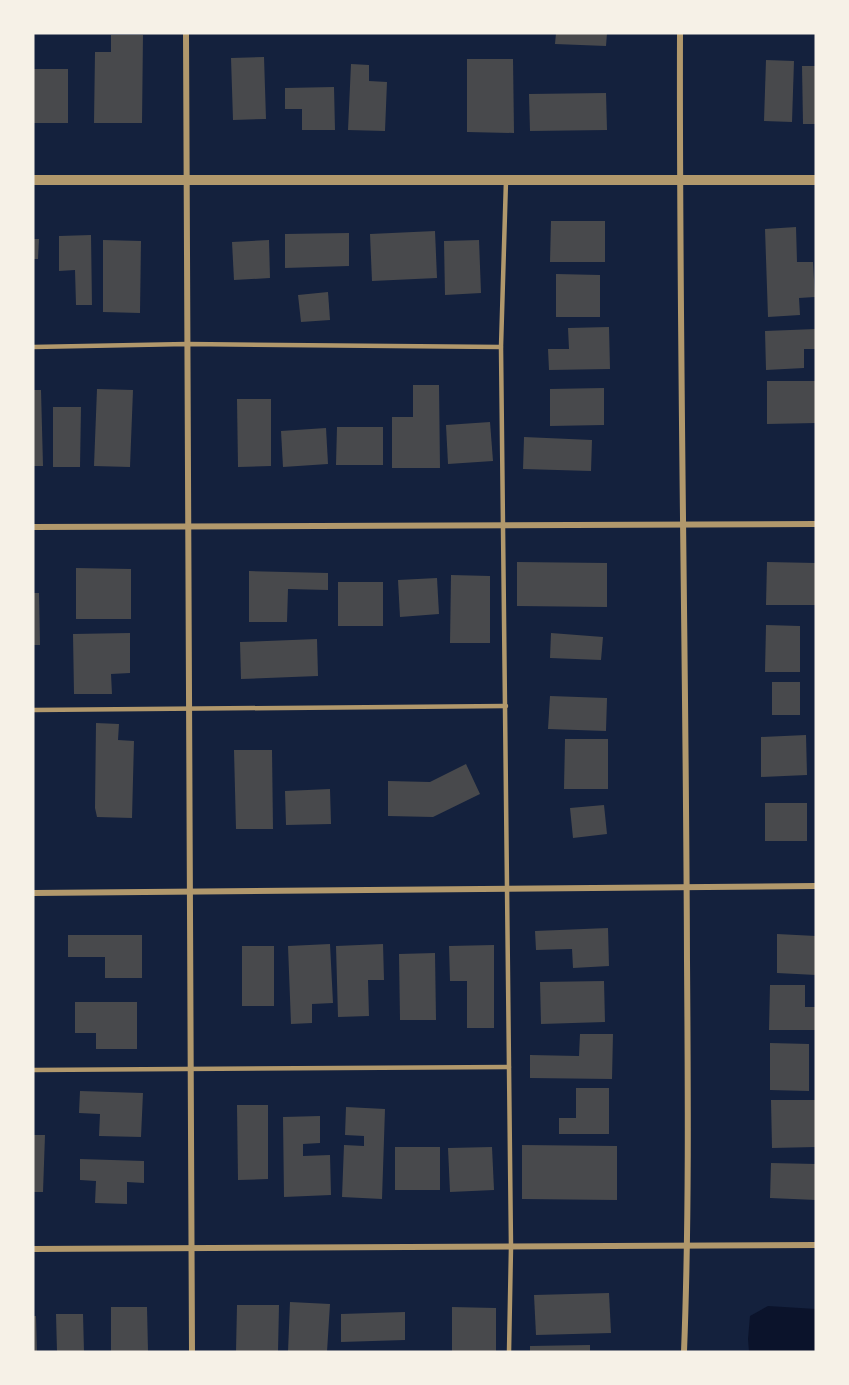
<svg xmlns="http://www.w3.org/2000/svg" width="849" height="1385" viewBox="0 0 849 1385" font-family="Commissioner,sans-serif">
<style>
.water{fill:#0b132b}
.building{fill:#48494c}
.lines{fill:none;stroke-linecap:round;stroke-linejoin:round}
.service{stroke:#b1986c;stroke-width:4.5}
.minor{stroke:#b1986c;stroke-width:6}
.tertiary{stroke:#b1986c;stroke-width:10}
</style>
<rect width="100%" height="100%" fill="#14213d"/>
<polygon class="water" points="768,1306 816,1309 816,1352 749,1352 748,1339 750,1316"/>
<g class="building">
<polygon points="556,33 607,33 606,46 555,44"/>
<polygon points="111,35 143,35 142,123 94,123 95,52 111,52"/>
<polygon points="264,57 266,119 233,120 231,58"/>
<polygon points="467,59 513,59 514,133 467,132"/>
<polygon points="766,60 794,61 792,122 764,121"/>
<polygon points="351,64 369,65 369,81 387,82 385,131 348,130"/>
<polygon points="802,66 816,66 816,124 803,124"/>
<rect x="33" y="69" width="35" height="54"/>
<polygon points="334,87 335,130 302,130 302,109 285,109 285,88"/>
<polygon points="606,93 607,130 530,131 529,94"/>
<polygon points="551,221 605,221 605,262 550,262"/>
<polygon points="796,227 797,262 813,262 815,297 799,298 800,315 768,317 765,229"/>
<polygon points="435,231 437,278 372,281 370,234"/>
<polygon points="349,233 349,266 285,268 285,234"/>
<polygon points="91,235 92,305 76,305 75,270 59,271 59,236"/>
<polygon points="33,239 39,239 38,259 33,259"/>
<polygon points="103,240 141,241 140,313 103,312"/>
<polygon points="269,240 270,278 234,280 232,242"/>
<polygon points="479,240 481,293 445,295 444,241"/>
<polygon points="556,274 600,275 600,317 556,317"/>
<polygon points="328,292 330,320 301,322 298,295"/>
<polygon points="609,327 610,369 549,370 548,349 569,349 568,328"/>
<polygon points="816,329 816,349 804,349 804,368 766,370 765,331"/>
<polygon points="767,381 816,381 816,423 767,424"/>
<polygon points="413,385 439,385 440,468 392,468 392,417 413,417"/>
<polygon points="604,388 604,425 550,426 550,389"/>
<polygon points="97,389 133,390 130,467 94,466"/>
<polygon points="33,390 41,390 43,466 33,466"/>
<polygon points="237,399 271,399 271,466 238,467"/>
<polygon points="53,407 81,407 80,467 53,467"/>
<polygon points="490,422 493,461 448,464 446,425"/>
<polygon points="337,427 383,427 383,465 336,465"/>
<polygon points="326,428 328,464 283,467 281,431"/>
<polygon points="524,437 592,440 591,471 523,469"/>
<polygon points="517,562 607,563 607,607 517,606"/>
<polygon points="767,562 816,563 816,605 766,605"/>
<polygon points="76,568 131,569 131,619 76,619"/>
<polygon points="249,571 328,573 328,590 288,589 287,622 249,622"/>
<polygon points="451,575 490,576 490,643 450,643"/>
<polygon points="437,578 439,614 400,617 398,580"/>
<rect x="338" y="582" width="45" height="44"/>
<polygon points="33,593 39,593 40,645 33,645"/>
<polygon points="766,625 800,626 800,672 765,672"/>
<polygon points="130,633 130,673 111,674 112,694 74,694 73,634"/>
<polygon points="551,633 603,637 601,660 550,658"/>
<polygon points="317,639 318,676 241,679 240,642"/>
<rect x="772" y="682" width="28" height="33"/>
<polygon points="550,696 607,698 606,731 548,729"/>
<polygon points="96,723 119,724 118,740 134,741 132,818 97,817 95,808"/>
<polygon points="806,735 807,775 761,777 761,737"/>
<polygon points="565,739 608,739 608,789 564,789"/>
<polygon points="234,750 272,750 273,829 236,829"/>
<polygon points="466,764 480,794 433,817 388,816 388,781 430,782"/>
<polygon points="330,789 331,824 286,825 285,791"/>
<rect x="765" y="803" width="42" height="38"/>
<polygon points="604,805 607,834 573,838 570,808"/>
<polygon points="608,928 609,966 573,968 572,949 536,950 535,931"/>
<polygon points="777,934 816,936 816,975 777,973"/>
<polygon points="68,935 142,935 142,978 105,978 105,957 68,957"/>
<polygon points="330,944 333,1003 312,1004 312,1023 291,1024 288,946"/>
<polygon points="383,944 384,980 368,980 369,1016 338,1017 336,946"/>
<polygon points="494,945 494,1028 467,1028 467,981 450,981 449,946"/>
<rect x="242" y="946" width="32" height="60"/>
<polygon points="435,953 436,1020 400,1020 399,954"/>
<polygon points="604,981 605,1022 541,1024 540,982"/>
<polygon points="770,985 805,985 805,1007 816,1007 816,1030 769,1030"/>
<polygon points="75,1002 137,1002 137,1049 96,1049 96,1033 75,1033"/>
<polygon points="580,1034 613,1034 612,1079 530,1078 530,1055 579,1056"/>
<polygon points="770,1043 809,1044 809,1091 770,1090"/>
<polygon points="576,1088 609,1088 609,1134 559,1134 559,1118 576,1118"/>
<polygon points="80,1091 143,1093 141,1137 99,1136 100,1114 79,1113"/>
<polygon points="771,1100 816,1100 816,1147 772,1148"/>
<polygon points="237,1105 268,1105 268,1179 238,1180"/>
<polygon points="346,1107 385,1109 382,1199 342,1197 344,1145 364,1146 364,1136 345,1135"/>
<polygon points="320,1116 320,1143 303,1144 303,1156 330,1155 331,1195 284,1197 283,1117"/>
<polygon points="33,1135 45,1135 43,1192 33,1192"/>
<polygon points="522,1145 617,1146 617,1200 522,1199"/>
<rect x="395" y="1147" width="45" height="43"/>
<polygon points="492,1147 494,1190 450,1192 448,1148"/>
<polygon points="80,1159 144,1161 144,1183 127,1182 127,1204 95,1203 96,1181 80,1180"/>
<polygon points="771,1163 816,1164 816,1200 770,1198"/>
<polygon points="609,1293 611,1333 536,1335 534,1295"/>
<polygon points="290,1302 330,1304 327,1352 288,1352"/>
<polygon points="237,1305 279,1305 278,1352 236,1352"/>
<polygon points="111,1307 147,1307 148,1352 111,1352"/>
<polygon points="452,1307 496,1308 496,1352 452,1352"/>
<polygon points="405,1312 405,1340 341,1342 341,1314"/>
<polygon points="56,1314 83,1314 84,1352 57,1352"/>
<polygon points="33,1316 36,1316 37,1352 33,1352"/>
<polygon points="590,1345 590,1352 530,1352 530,1346"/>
</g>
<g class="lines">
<g class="service">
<polyline points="506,180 501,347 511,1247 509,1352"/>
<polyline points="33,347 187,344 501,347"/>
<polyline points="33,710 506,706"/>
<polyline points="33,1070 509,1067"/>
</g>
<g class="minor">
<polyline points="186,33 192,1352"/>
<path d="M 680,33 C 679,342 686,652 687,961 C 688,1091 689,1222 684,1352"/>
<polyline points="33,527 816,524"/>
<polyline points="33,893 816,886"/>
<polyline points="33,1249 816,1245"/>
</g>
<polyline class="tertiary" points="33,180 816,180"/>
</g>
<rect width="849" height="1385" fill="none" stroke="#f6f1e7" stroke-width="69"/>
</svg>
